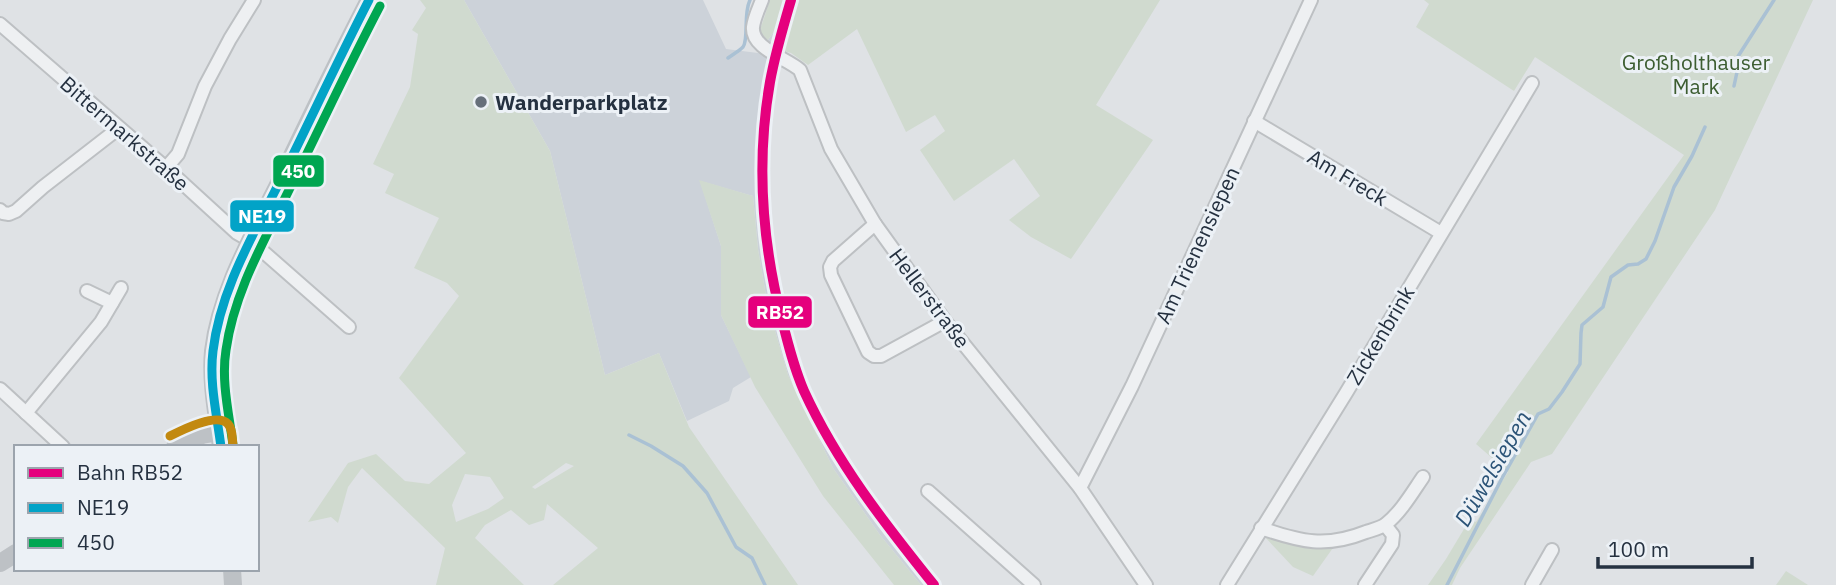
<svg xmlns="http://www.w3.org/2000/svg" width="1836" height="585" viewBox="0 0 1836 585" font-family="'IBM Plex Sans',sans-serif">
<style>
.built{fill:#ccd2d9}
.green{fill:#d0dacf;fill-rule:evenodd}
.lines{fill:none;stroke-linecap:round;stroke-linejoin:round}
.stream{stroke:#aac1d4;stroke-width:3.5}
.street-casing{stroke:#bdc0c3;stroke-width:16}
.street{stroke:#eef0f2;stroke-width:12}
.secondary{stroke:#bdc1c5;stroke-width:18}
.bus-1-casing{stroke:#ecf1f6;stroke-width:14}
.bus-2-casing{stroke:#ecf1f6;stroke-width:14}
.bus-3-casing{stroke:#ecf1f6;stroke-width:14}
.bus-1{stroke:#02a3c7;stroke-width:9}
.bus-2{stroke:#00a651;stroke-width:9}
.bus-3{stroke:#c28910;stroke-width:9}
.rail-1-casing{stroke:#ecf1f6;stroke-width:16}
.rail-1{stroke:#e5007d;stroke-width:10}
.poi-dot{fill:#666f7a;stroke:#ecf1f6;stroke-width:2.5}
.labels{text-anchor:middle;dominant-baseline:central;stroke-width:6;stroke-linejoin:round;paint-order:stroke}
.park-label{font-size:21px;fill:#3c5d31;stroke:#ecf1f6}
.poi-label{font-size:21px;font-weight:bold;fill:#253140;stroke:#ecf1f6;text-anchor:start}
.street-label{font-size:21px;fill:#253140;stroke:#ecf1f6}
.water-label{font-size:23px;font-style:italic;fill:#2b5377;stroke:#ecf1f6}
.line-badge{stroke:#ecf1f6;stroke-width:2.5}
.badge-label{font-size:19px;text-anchor:middle;font-weight:bold;fill:#fff}
</style>
<rect width="100%" height="100%" fill="#dfe2e5"/>
<g class="built">
<polygon points="464,0 703,0 726,49 765,54 778,60 768,132 766,186 770,241 782,304 800,365 829,426 866,489 941,585 921,585 880,535 833,468 788,375 768,307 758,249 753,196 700,181 721,246 721,315 751,377 733,388 729,401 687,421 659,353 605,375 550,151"/>
<polygon points="785,0 797,0 781,51 767,45 768,40 777,27"/>
</g>
<g class="green">
<path d="M 420,0 L 464,0 L 550,151 L 605,375 L 659,353 L 689,427 L 798,585 L 553,585 L 598,548 L 547,504 L 544,520 L 529,525 L 511,510 L 485,525 L 475,538 L 524,585 L 436,585 L 445,548 L 362,468 L 348,487 L 338,523 L 331,517 L 308,522 L 348,463 L 376,454 L 405,481 L 429,484 L 466,453 L 399,378 L 459,296 L 447,283 L 414,268 L 439,218 L 385,193 L 394,174 L 373,164 L 410,87 L 418,34 L 412,30 L 426,8 ZM 566,463 L 574,466 L 535,489 L 532,487 ZM 465,474 L 490,477 L 504,498 L 488,509 L 456,522 L 452,505 Z"/>
<polygon points="770,0 785,0 777,27 768,40 761,36 760,30"/>
<polygon points="797,0 1160,0 1096,105 1153,140 1071,259 1031,237 1009,220 1040,196 1014,159 954,201 920,150 945,131 935,115 906,132 857,29 808,65 791,53 781,50"/>
<polygon points="1424,0 1813,0 1715,210 1552,454 1531,462 1460,568 1452,585 1428,585 1446,559 1470,519 1476,522 1508,472 1476,444 1684,155 1535,57 1514,91 1416,27 1429,4"/>
<polygon points="699,180 753,196 758,249 768,307 788,375 833,468 880,535 921,585 894,585 823,496 755,387 721,315 721,246"/>
<polygon points="1263,535 1335,545 1313,576 1293,567"/>
<polygon points="1786,571 1808,585 1776,585"/>
</g>
<g class="lines">
<g class="stream">
<path d="M 728,58 C 732,55 739,51 743,47 C 749,39 743,14 750,0"/>
<polyline points="1734,86 1737,72 1737,58 1774,0"/>
<polyline points="629,435 651,446 683,466 707,493 736,547 752,558 765,585"/>
<polyline points="1447,585 1501,480 1538,414 1549,409 1562,392 1580,364 1581,333 1582,325 1603,307 1611,277 1628,265 1638,264 1646,259 1655,241 1674,187 1692,156 1705,127"/>
</g>
<g class="street-casing">
<g id="street">
<path d="M 762,0 C 759,8 754,18 753,27 C 751,48 786,58 800,70 L 831,149 L 875,224 L 945,321 L 1080,488 L 1146,585"/>
<polyline points="0,24 166,168 237,233 251,241 349,327"/>
<polyline points="1254,121 1441,233"/>
<polyline points="166,168 178,154 205,86 230,39 254,0"/>
<polyline points="0,210 3,213 9,214 16,211 43,187 119,128"/>
<polyline points="875,224 833,261 830,267 831,275 868,352 874,356 881,356 945,321"/>
<polyline points="87,291 112,303"/>
<polyline points="0,389 63,447"/>
<polyline points="26,413 101,322 121,288"/>
<polyline points="1080,488 1132,386 1311,0"/>
<polyline points="928,491 1034,585"/>
<path d="M 1261,528 C 1301,542 1326,548 1366,532 C 1372,530 1381,528 1386,524 C 1401,512 1412,493 1423,477"/>
<polyline points="1227,585 1346,393 1532,83"/>
<polyline points="1365,585 1392,544 1393,535 1385,525"/>
<polyline points="1532,585 1552,550"/>
</g>
</g>
<use href="#street" class="street"/>
<g class="secondary">
<polyline points="175,447 202,435 219,432"/>
<path d="M 221,447 C 217,416 210,382 213,351 C 220,293 251,239 277,187 C 307,124 337,62 369,0"/>
<polyline points="0,563 16,553"/>
<polyline points="232,569 233,585"/>
</g>
<g class="bus-1-casing">
<path id="bus-1" d="M 221,447 C 217,415 209,383 213,351 C 220,292 251,239 277,187 C 308,125 337,62 369,0"/>
</g>
<g class="bus-2-casing">
<path id="bus-2" d="M 233,445 C 229,414 221,381 226,350 C 234,293 263,243 288,192 C 319,130 348,67 380,6"/>
</g>
<g class="bus-3-casing">
<path id="bus-3" d="M 170,436 C 182,430 217,412 228,424 C 233,429 232,439 233,445"/>
</g>
<use href="#bus-1" class="bus-1"/>
<use href="#bus-2" class="bus-2"/>
<use href="#bus-3" class="bus-3"/>
<g class="rail-1-casing">
<path id="rail-1" d="M 791,0 C 783,27 775,54 770,82 C 756,162 762,242 782,320 C 788,344 794,368 804,391 C 837,463 885,524 934,585"/>
</g>
<use href="#rail-1" class="rail-1"/>
</g>
<circle class="poi-dot" cx="481" cy="102" r="7"/>
<g class="labels">
<g class="park-label">
<text x="1696" y="62">Großholthauser<tspan x="1696" dy="24">Mark</tspan></text>
</g>
<g class="poi-label">
<text x="495" y="102">Wanderparkplatz</text>
</g>
<g class="street-label">
<text transform="translate(125 133) rotate(41)">Bittermarkstraße</text>
<text transform="translate(1348 177) rotate(31)">Am Freck</text>
<text transform="translate(1197 245) rotate(-65)">Am Trienensiepen</text>
<text transform="translate(930 298) rotate(53)">Hellerstraße</text>
<text transform="translate(1380 335) rotate(-59)">Zickenbrink</text>
</g>
<g class="water-label">
<text transform="translate(1492 468) rotate(-60)">Düwelsiepen</text>
</g>
</g>
<g class="line-badge">
<rect x="272" y="154" width="53" height="34" rx="7" fill="#00a651"/>
<rect x="229" y="199" width="66" height="34" rx="7" fill="#02a3c7"/>
<rect x="747" y="295" width="66" height="34" rx="7" fill="#e5007d"/>
</g>
<g class="badge-label">
<text x="298" y="178">450</text>
<text x="262" y="223">NE19</text>
<text x="780" y="319">RB52</text>
</g>
<rect x="14" y="445" width="245" height="126" fill="#ecf1f6" stroke="#9ca4ad" stroke-width="2"/>
<rect x="28" y="468" width="35" height="10" fill="#e5007d" stroke="#9ca4ad" stroke-width="2"/>
<text x="77" y="480" font-size="21" fill="#253140">Bahn RB52</text>
<rect x="28" y="503" width="35" height="10" fill="#02a3c7" stroke="#9ca4ad" stroke-width="2"/>
<text x="77" y="515" font-size="21" fill="#253140">NE19</text>
<rect x="28" y="538" width="35" height="10" fill="#00a651" stroke="#9ca4ad" stroke-width="2"/>
<text x="77" y="550" font-size="21" fill="#253140">450</text>
<path d="M1598 557v10h154v-10" fill="none" stroke="#253140" stroke-width="3.5"/>
<text x="1608" y="557" font-size="21" fill="#253140" stroke="#ecf1f6" stroke-width="5" paint-order="stroke">100 m</text>
</svg>
